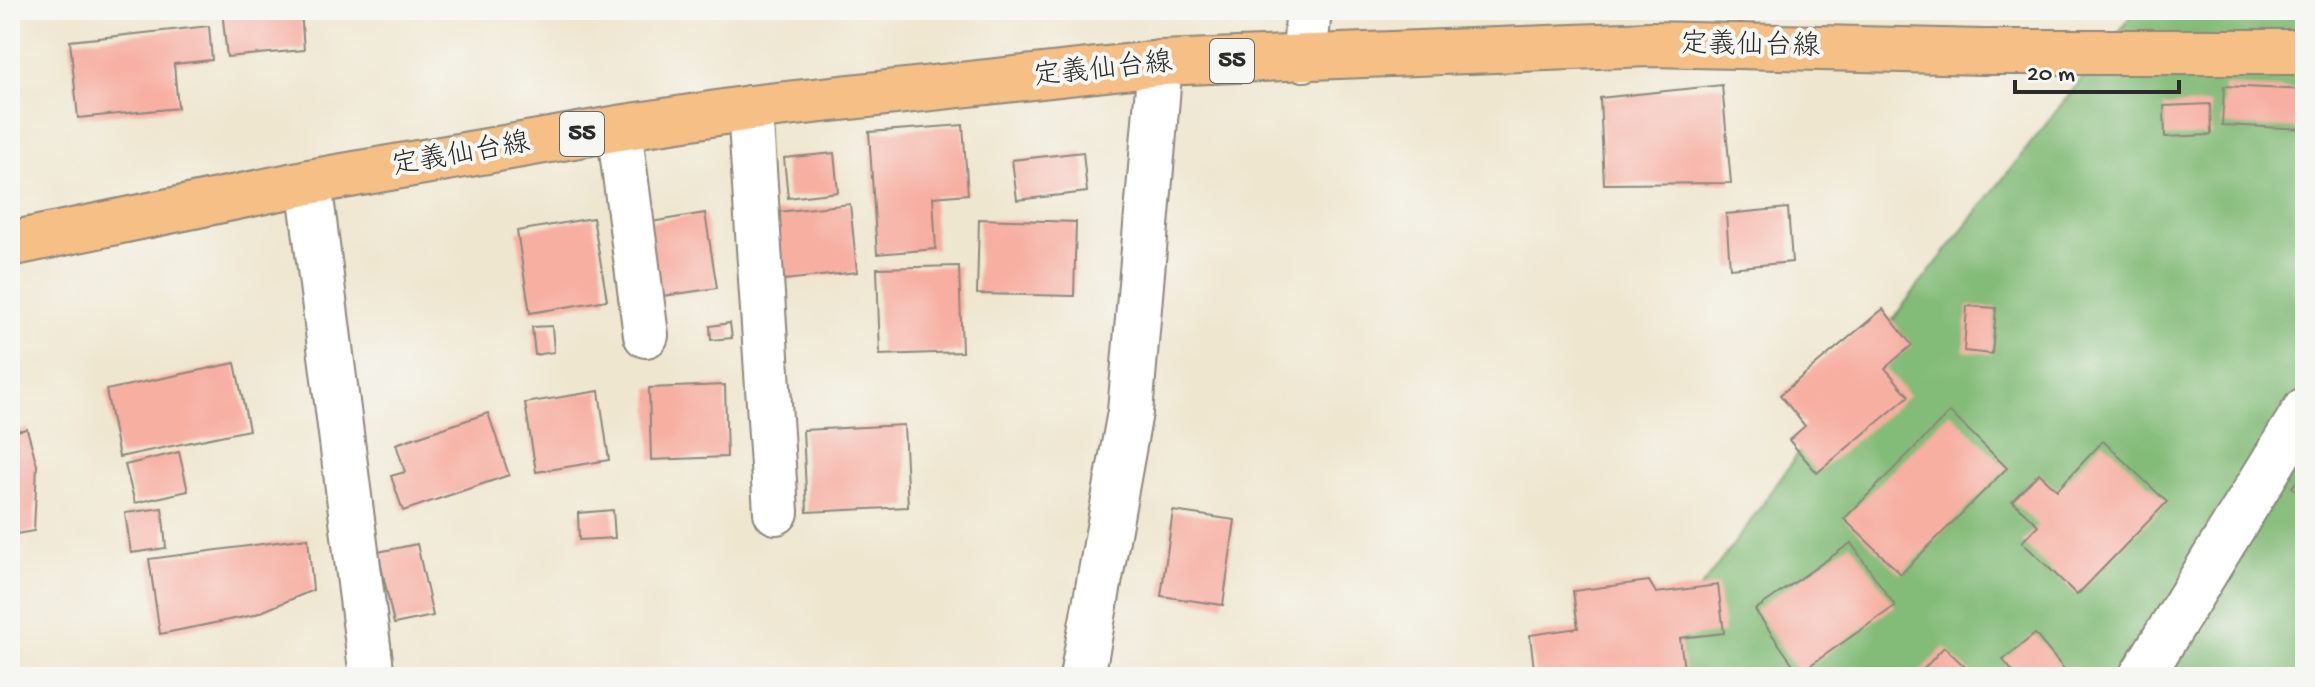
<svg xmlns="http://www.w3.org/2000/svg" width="2315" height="687" viewBox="0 0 2315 687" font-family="'Gochi Hand','Klee One',sans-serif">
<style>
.forest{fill:#83bb78;stroke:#577352;stroke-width:2}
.building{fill:#f7afa2}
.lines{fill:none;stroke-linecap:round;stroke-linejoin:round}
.minor-casing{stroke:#8d887d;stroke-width:48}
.major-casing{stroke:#8d887d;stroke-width:48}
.minor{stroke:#fff;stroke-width:44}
.major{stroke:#f5bf86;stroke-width:44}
.labels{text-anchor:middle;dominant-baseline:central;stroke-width:8;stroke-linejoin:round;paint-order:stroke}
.shield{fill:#f6f6f2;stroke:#686867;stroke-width:2}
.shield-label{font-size:26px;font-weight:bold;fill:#2b2b2b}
.street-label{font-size:28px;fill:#2b2b2b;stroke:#f6f6f2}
</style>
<rect width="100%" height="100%" fill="#f6f6f2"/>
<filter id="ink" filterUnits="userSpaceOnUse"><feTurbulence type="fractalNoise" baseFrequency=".0125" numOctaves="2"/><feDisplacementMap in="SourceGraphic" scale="16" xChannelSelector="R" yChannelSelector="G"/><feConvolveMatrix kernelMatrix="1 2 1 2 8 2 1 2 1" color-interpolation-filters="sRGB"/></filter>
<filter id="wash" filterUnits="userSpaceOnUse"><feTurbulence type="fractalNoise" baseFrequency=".006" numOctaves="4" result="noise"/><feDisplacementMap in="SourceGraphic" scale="32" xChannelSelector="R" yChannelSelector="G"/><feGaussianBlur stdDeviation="1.8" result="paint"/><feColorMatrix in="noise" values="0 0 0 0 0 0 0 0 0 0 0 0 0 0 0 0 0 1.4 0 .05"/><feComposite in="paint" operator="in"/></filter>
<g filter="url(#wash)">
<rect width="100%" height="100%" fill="#efe6cf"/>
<polygon class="forest" points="2136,10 2305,10 2305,677 1633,677 1745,529 1901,308"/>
<g id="blocks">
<g class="building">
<polygon points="222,10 301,10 304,50 227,57"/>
<polygon points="209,26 212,60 174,64 178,108 78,118 70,41"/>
<polygon points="1722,85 1731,183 1604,184 1600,98"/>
<polygon points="2224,86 2305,90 2305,129 2222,125"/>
<polygon points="2210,104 2211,135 2165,137 2164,106"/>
<polygon points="963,125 968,194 933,197 936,249 877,254 869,132"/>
<polygon points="1083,152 1087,192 1017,200 1012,160"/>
<polygon points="834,153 838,192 788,198 784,158"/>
<polygon points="850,204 857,272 775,281 769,213"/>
<polygon points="1788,208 1792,262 1730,268 1726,214"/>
<polygon points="705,213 717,288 656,297 645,223"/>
<polygon points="593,218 607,300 530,313 517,231"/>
<polygon points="979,219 1076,222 1074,296 977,294"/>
<polygon points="959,266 962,352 880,355 877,268"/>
<polygon points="1967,306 1996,308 1992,354 1964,351"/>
<polygon points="1883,309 1912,345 1885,368 1909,396 1817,473 1789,440 1805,426 1780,395"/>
<polygon points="730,323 732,338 711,340 710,326"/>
<polygon points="552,326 554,352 535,355 532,327"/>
<polygon points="235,363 249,430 119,457 106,390"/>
<polygon points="725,385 727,457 651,460 649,388"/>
<polygon points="599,391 609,460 536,472 525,403"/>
<polygon points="1950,412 2007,468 1901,574 1844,519"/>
<polygon points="488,413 509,475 403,511 391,476 405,472 396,444"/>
<polygon points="904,425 908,507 807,512 803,430"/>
<polygon points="27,429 37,465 34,531 10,535 10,432"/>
<polygon points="2103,441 2167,502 2077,595 2022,542 2038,525 2012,501 2039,473 2057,490"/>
<polygon points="179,452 188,491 135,503 125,465"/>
<polygon points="2305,472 2305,498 2292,487"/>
<polygon points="162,508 166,548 131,553 125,513"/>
<polygon points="613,510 615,538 579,540 578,513"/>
<polygon points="1173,511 1235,520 1223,605 1161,596"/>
<polygon points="308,538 313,590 254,615 160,634 149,559"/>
<polygon points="1851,543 1895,606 1799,673 1755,610"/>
<polygon points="417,544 433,616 394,624 378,552"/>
<polygon points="1649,581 1656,593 1718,585 1724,633 1680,638 1685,677 1535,677 1530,635 1578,628 1573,591"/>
<polygon points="2035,634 2064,669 2054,677 2017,677 2003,660"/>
<polygon points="1944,647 1976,677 1916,677"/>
</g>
</g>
</g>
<g filter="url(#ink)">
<use href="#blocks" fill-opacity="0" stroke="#8d887d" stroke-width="2"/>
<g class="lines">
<g class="minor-casing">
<g id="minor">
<polyline points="1304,59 1309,10"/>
<polyline points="750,108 776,512"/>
<polyline points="619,128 646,335"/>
<polyline points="309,182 372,677"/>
<polyline points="1082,677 1130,412 1160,63"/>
<polyline points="2141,677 2305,410"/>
</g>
</g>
<g class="major-casing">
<polyline id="major" points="10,244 309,182 619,128 750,108 1160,63 1650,44 1983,52 2305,52"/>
</g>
<use href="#minor" class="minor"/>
<use href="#major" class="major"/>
</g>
</g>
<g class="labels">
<g class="shield">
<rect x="1210" y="39" width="44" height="44" rx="6"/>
<rect x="560" y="112" width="44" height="44" rx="6"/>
</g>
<g class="shield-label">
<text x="1232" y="61">55</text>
<text x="582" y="134">55</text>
</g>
<g class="street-label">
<text transform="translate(1750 47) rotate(1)">定義仙台線</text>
<text transform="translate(1103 71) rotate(-6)">定義仙台線</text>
<text transform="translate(461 156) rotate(-10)">定義仙台線</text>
</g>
</g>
<rect width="2315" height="687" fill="none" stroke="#f6f6f2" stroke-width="40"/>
<path d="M2015 80v12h164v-12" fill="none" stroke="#2b2b2b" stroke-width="4"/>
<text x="2027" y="80" font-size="24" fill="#2b2b2b" stroke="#f6f6f2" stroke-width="6" paint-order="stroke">20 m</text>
</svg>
